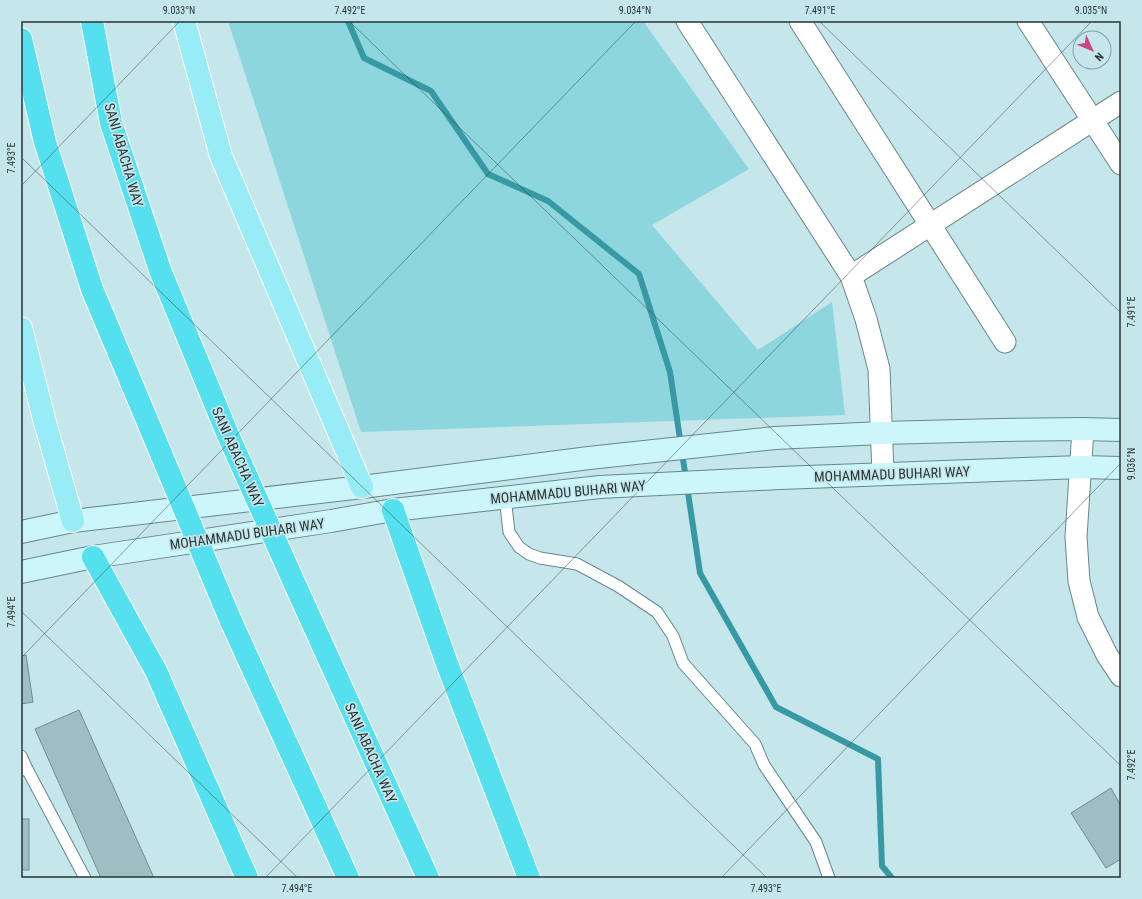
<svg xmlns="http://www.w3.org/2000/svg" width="1142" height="899" viewBox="0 0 1142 899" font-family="'Roboto Condensed',sans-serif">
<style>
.green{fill:#8dd6de}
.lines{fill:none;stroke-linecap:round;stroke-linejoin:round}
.stream{stroke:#3799a3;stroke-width:6}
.building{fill:#9ebec2;stroke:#6e8d91}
.lane-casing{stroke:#69878b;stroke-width:13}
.street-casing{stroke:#69878b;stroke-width:23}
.secondary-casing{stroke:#69878b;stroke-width:24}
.primary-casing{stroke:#fff;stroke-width:24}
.highway-casing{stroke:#fff;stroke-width:24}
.lane{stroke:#fff;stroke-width:11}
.street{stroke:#fff;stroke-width:21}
.secondary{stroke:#ccf6fa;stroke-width:22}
.primary{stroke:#98ecf5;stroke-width:22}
.highway{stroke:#54e0ee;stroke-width:22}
.highway-bridge-casing{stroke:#fff;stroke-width:24;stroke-linecap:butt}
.highway-bridge{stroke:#54e0ee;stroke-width:22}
.ticks{fill:none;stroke:#283536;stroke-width:1;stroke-opacity:0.45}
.labels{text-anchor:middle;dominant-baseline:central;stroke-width:3.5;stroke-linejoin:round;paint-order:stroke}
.street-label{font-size:14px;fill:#283536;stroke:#c5e6ea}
.neatline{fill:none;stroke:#283536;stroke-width:1.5}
.ticks-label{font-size:10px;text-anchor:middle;fill:#283536}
</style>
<rect width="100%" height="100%" fill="#c5e6ea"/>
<polygon class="green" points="228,21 643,21 749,169 652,225 758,350 832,302 845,415 361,432"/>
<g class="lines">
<polyline class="stream" points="348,21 364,58 431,91 488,174 548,201 639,274 670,372 700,573 776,707 878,759 882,866 892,878"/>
</g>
<g class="building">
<polygon points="26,655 33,702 21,704 21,656"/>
<polygon points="79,710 154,878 101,878 35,729"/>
<polygon points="1111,788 1121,806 1121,859 1106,868 1071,813"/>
<rect x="21" y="819" width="8" height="51"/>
</g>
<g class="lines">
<g class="lane-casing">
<g id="lane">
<polyline points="505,497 509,532 519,547 529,554 540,558 577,564 618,586 657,612 673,636 683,663 755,744 764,765 816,842 829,878"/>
<polyline points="21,756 27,769"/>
<polyline points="21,770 27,769 85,878"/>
</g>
</g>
<g class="street-casing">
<g id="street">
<polyline points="687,21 851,276 866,319 879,369 883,474"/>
<polyline points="800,21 1005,342"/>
<polyline points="1028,21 1121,164"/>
<polyline points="851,276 1121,102"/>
<polyline points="1083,429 1076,537 1079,581 1088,617 1107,655 1121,676"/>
</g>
</g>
<g class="secondary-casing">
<g id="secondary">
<polyline points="21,532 73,521 362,487 589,458 775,438 881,433 1000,430 1083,429 1121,430"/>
<polyline points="21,572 93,557 331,521 393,510 600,487 780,478 1081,467 1121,468"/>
</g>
</g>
<g class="primary-casing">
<g id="primary">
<polyline points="184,21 221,156 362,487"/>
<polyline points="21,328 44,419 73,521"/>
</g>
</g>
<g class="highway-casing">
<g id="highway">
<polyline points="92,21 111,123 160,270 228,435"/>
<polyline points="21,39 45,142 92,289 162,456"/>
<polyline points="393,510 446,661 529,878"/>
<polyline points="93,557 156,671 247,878"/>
<polyline points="302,600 428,878"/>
<polyline points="230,619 348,878"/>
</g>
</g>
<use href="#lane" class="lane"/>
<use href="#street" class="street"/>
<use href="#secondary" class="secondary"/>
<use href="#primary" class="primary"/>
<use href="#highway" class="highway"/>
<g class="highway-bridge-casing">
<g id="highway-bridge">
<polyline points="228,435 302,600"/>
<polyline points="162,456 230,619"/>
</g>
</g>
<use href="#highway-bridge" class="highway-bridge"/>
</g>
<path class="ticks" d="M 349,21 L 1121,766M 819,21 L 1121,313M 21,157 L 767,878M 21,186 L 180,21M 21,611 L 298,878M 21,658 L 636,21M 265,878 L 1092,21M 721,878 L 1121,463"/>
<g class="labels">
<g class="street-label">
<text transform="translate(124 155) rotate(74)">SANI ABACHA WAY</text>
<text transform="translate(238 457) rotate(66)">SANI ABACHA WAY</text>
<text transform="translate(892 474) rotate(-2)">MOHAMMADU BUHARI WAY</text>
<text transform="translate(568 492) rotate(-5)">MOHAMMADU BUHARI WAY</text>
<text transform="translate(247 534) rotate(-8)">MOHAMMADU BUHARI WAY</text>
<text transform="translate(371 753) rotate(66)">SANI ABACHA WAY</text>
</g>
</g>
<rect width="1142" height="899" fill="none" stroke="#c5e6ea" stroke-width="44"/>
<g transform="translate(1092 50) rotate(134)"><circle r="19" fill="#c5e6ea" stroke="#869fa2"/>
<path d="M0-3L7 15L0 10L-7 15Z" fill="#cb4484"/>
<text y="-6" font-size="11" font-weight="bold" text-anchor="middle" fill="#283536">N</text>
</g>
<rect x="22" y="22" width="1098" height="855" class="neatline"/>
<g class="ticks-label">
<text x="179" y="14">9.033°N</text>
<text x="350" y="14">7.492°E</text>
<text x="635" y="14">9.034°N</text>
<text x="820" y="14">7.491°E</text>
<text x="1091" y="14">9.035°N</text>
<text transform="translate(11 158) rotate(-90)" y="4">7.493°E</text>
<text transform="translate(1131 312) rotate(-90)" y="4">7.491°E</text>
<text transform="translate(1131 464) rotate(-90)" y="4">9.036°N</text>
<text transform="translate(11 612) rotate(-90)" y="4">7.494°E</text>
<text transform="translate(1131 765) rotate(-90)" y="4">7.492°E</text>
<text x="297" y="892">7.494°E</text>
<text x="766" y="892">7.493°E</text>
</g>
</svg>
